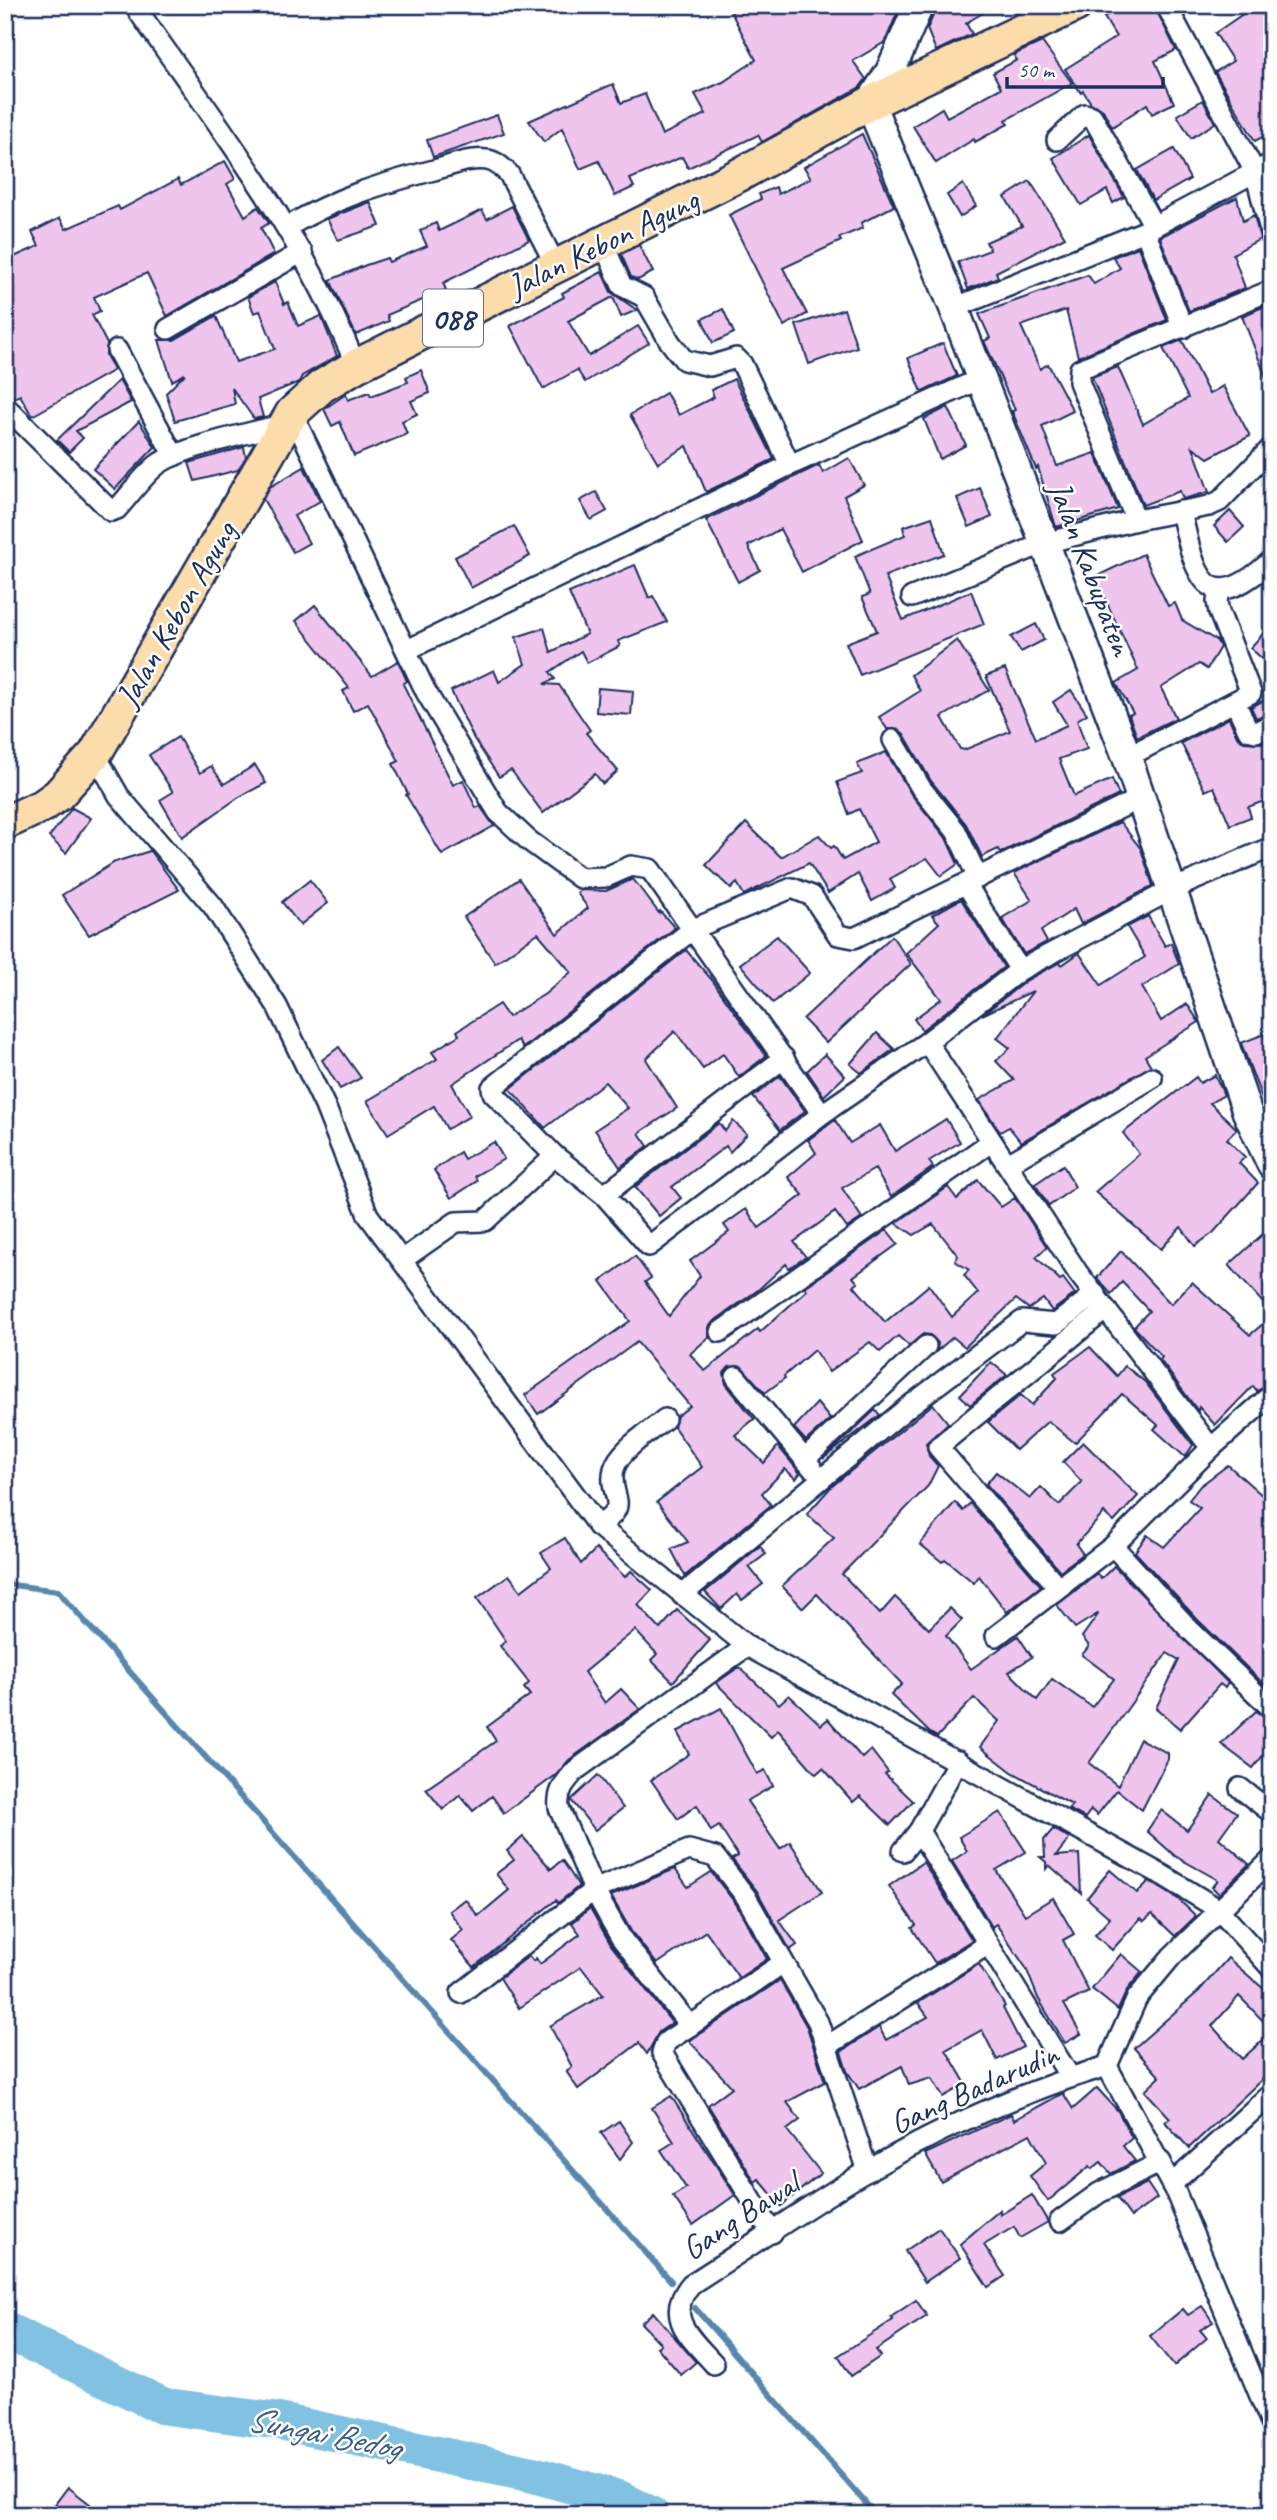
<svg xmlns="http://www.w3.org/2000/svg" width="1277" height="2520" viewBox="0 0 1277 2520" font-family="Caveat,sans-serif">
<style>
.lines{fill:none;stroke-linecap:round;stroke-linejoin:round}
.stream{stroke:#5887ad;stroke-width:6}
.river{stroke:#81c2e2;stroke-width:37}
.building{fill:#efc5ed;stroke:#1b2f5e;stroke-width:2}
.minor-casing{stroke:#1b2f5e;stroke-width:24}
.secondary-casing{stroke:#1b2f5e;stroke-width:33}
.primary-casing{stroke:#1b2f5e;stroke-width:37}
.minor{stroke:#fff;stroke-width:19}
.secondary{stroke:#fff;stroke-width:28}
.primary{stroke:#fddcac;stroke-width:32}
.labels{text-anchor:middle;dominant-baseline:central;stroke-width:5;stroke-linejoin:round;paint-order:stroke}
.shield{fill:#fff;stroke:#5f6d8e;stroke-width:2}
.shield-label{font-size:32px;font-weight:bold;fill:#1b2f5e}
.street-label{font-size:33px;fill:#1b2f5e;stroke:#fff}
.water-label{font-size:35px;font-style:italic;fill:#3a5b86;stroke:#fff}
</style>
<rect width="100%" height="100%" fill="#fff"/>
<filter id="ink" filterUnits="userSpaceOnUse"><feTurbulence type="fractalNoise" baseFrequency=".0143" numOctaves="2"/><feDisplacementMap in="SourceGraphic" scale="14" xChannelSelector="R" yChannelSelector="G"/><feConvolveMatrix kernelMatrix="1 2 1 2 8 2 1 2 1" color-interpolation-filters="sRGB"/></filter>
<g filter="url(#ink)">
<g class="lines">
<g class="stream">
<polyline points="5,1584 58,1591 671,2281"/>
<polyline points="695,2308 876,2515"/>
</g>
<polyline class="river" points="5,2330 163,2406 277,2421 531,2474 620,2499 651,2515"/>
</g>
<g class="building">
<polygon points="740,5 891,5 899,9 885,42 853,61 866,79 860,87 762,142 758,135 688,168 682,157 630,179 634,187 615,196 599,161 580,169 562,128 544,142 529,121 613,84 621,103 645,94 662,135 706,114 695,94 723,82 756,60 731,12"/>
<polygon points="938,5 996,5 966,23 972,34 936,51 927,29"/>
<polygon points="1123,5 1154,5 1176,50 1155,61 1174,103 1152,114 1147,104 1112,127 1103,110 1091,103 1083,91 1081,93 1065,69 1116,37 1104,17"/>
<polygon points="1256,5 1259,5 1272,24 1272,132 1255,141 1215,72 1233,61 1215,33"/>
<polygon points="1042,42 1072,83 1006,120 1008,124 975,142 974,139 936,163 913,126 942,108 947,117 1001,88 993,73 1017,60 1014,56 1018,53"/>
<polygon points="1203,100 1215,123 1191,138 1177,115"/>
<polygon points="497,115 504,133 433,157 427,140"/>
<polygon points="862,134 894,206 861,223 863,228 839,238 841,241 783,268 807,314 784,326 729,215 761,199 759,194 776,187 778,194 811,178 804,167"/>
<polygon points="1089,135 1124,197 1113,203 1107,190 1081,205 1053,158"/>
<polygon points="1174,149 1190,179 1153,200 1137,170"/>
<polygon points="225,161 235,179 227,184 245,216 258,207 269,223 261,228 274,254 167,316 147,273 94,297 100,311 92,315 107,344 106,355 114,370 32,416 20,395 14,398 5,394 5,261 39,246 32,232 60,218 66,229 118,206 120,210 178,179 181,185"/>
<polygon points="1030,181 1065,237 996,272 998,277 968,289 958,262 990,250 986,242 1022,226 1005,197"/>
<polygon points="963,184 976,206 960,217 947,195"/>
<polygon points="1237,197 1243,221 1254,215 1260,239 1233,254 1245,288 1189,311 1160,237"/>
<polygon points="370,202 380,226 338,240 327,219"/>
<polygon points="512,206 529,240 443,283 446,290 387,315 389,321 356,335 330,280 366,265 387,258 389,262 427,246 420,231 436,223 439,231 482,210 487,219"/>
<polygon points="639,245 653,272 638,280 631,277 621,254"/>
<polygon points="1138,247 1167,320 1078,357 1066,310 1021,326 1040,369 1048,364 1073,411 1042,426 1057,466 1095,453 1118,509 1056,527 1038,467 1036,469 1012,411 1015,410 984,341 990,338 979,314 1088,275 1094,284 1120,268 1113,257"/>
<polygon points="602,272 611,292 637,310 621,317 613,297 568,321 589,356 638,326 649,343 585,382 577,370 543,389 510,326 564,297 562,293"/>
<polygon points="275,282 284,304 288,302 298,326 321,316 337,356 302,376 299,382 258,399 263,417 254,419 232,388 235,404 175,421 166,393 185,374 172,381 159,340 174,340 216,316 236,362 275,349 260,311 254,313 248,297"/>
<polygon points="1272,303 1272,390 1271,390 1242,316"/>
<polygon points="723,309 734,333 713,343 702,319"/>
<polygon points="844,309 857,347 809,364 796,325"/>
<polygon points="1182,340 1209,394 1223,386 1250,436 1208,458 1193,447 1209,492 1183,499 1180,491 1143,505 1092,377 1118,367 1143,424 1188,398 1163,348"/>
<polygon points="943,343 957,376 922,392 908,358"/>
<polygon points="421,370 430,393 411,401 417,414 402,421 407,434 354,456 340,422 332,426 324,409 346,394 348,400 369,392 371,396 408,382 406,377"/>
<polygon points="734,379 774,459 706,492 687,446 658,463 630,415 666,393 679,415 714,397 711,390"/>
<polygon points="119,380 131,402 76,431 83,438 69,452 57,440"/>
<polygon points="948,407 966,445 940,459 924,419"/>
<polygon points="139,421 155,447 115,489 93,469"/>
<polygon points="244,447 246,457 238,470 195,481 189,463"/>
<polygon points="849,458 864,485 844,496 863,540 802,572 780,529 748,546 760,570 738,582 706,520 819,465 823,473"/>
<polygon points="304,467 320,501 294,516 309,543 293,552 263,499 270,487"/>
<polygon points="980,488 992,517 969,527 957,498"/>
<polygon points="596,492 607,511 591,520 580,501"/>
<polygon points="1230,511 1244,527 1228,542 1214,526"/>
<polygon points="932,517 944,554 885,576 903,620 971,591 984,624 860,675 846,643 877,631 862,597 870,594 855,556 905,535 903,527"/>
<polygon points="514,526 530,556 471,588 455,557"/>
<polygon points="1143,554 1168,606 1175,603 1182,620 1217,641 1220,647 1207,669 1199,664 1161,688 1176,718 1137,737 1129,715 1133,713 1116,683 1138,670 1095,577"/>
<polygon points="635,565 649,598 653,596 667,622 618,641 620,646 587,663 581,651 550,672 555,679 544,684 559,685 590,730 586,733 618,771 603,784 595,774 543,813 511,770 499,777 474,739 451,691 494,670 499,682 525,664 516,637 544,628 551,652 587,634 569,593"/>
<polygon points="315,605 372,676 398,661 407,681 403,684 453,785 463,780 476,808 480,806 494,826 442,855 406,795 408,794 393,764 399,761 368,703 353,711 343,691 349,688 296,621"/>
<polygon points="1036,624 1044,640 1021,652 1011,637"/>
<polygon points="1272,624 1272,667 1250,648"/>
<polygon points="957,640 989,690 942,717 960,749 964,750 1010,731 986,676 1005,669 1036,739 1067,725 1053,702 1071,690 1087,714 1077,720 1087,749 1059,759 1074,796 1112,779 1119,795 1000,853 998,849 982,857 966,824 931,781 904,734 898,729 887,729 879,717 920,691 911,675"/>
<polygon points="598,688 633,691 631,715 596,712"/>
<polygon points="1272,696 1272,712 1256,718 1251,707"/>
<polygon points="1229,718 1237,736 1244,742 1261,743 1272,738 1272,798 1248,807 1251,817 1230,825 1214,787 1205,791 1181,743"/>
<polygon points="178,737 200,773 211,766 224,784 255,765 266,783 239,797 182,837 160,800 173,792 149,755"/>
<polygon points="886,752 911,794 946,838 958,864 941,876 927,858 890,879 895,888 872,901 858,874 828,893 809,863 744,895 737,883 731,889 706,865 746,823 781,857 819,835 831,848 834,846 843,860 876,842 859,809 849,814 837,782 862,773 857,764"/>
<polygon points="72,808 91,818 66,853 49,837"/>
<polygon points="1120,822 1141,849 1153,886 1081,924 1074,909 1041,931 1047,942 1024,954 1002,918 1032,900 1014,873"/>
<polygon points="150,851 179,890 89,935 62,895 115,862"/>
<polygon points="519,879 557,934 588,908 577,893 581,890 606,891 633,879 659,913 660,911 675,928 523,1048 518,1040 452,1084 470,1116 447,1129 434,1106 388,1134 367,1101 437,1059 432,1052 459,1035 457,1031 499,1004 508,1017 545,994 571,972 538,933 495,963 464,917"/>
<polygon points="310,880 328,903 300,925 282,902"/>
<polygon points="961,899 1004,967 922,1030 914,1019 941,999 906,953 939,923 932,915"/>
<polygon points="1148,916 1165,946 1171,943 1179,964 1142,987 1161,1021 1187,1004 1199,1022 1145,1056 1151,1066 1021,1142 1009,1127 1000,1132 979,1100 1014,1080 996,1061 1010,1048 997,1038 1033,991 982,1015 1027,980 1060,962 1062,965 1079,953 1101,985 1145,957 1127,927"/>
<polygon points="777,936 810,973 773,1003 740,964"/>
<polygon points="892,936 911,964 826,1043 803,1019"/>
<polygon points="686,950 712,980 766,1056 739,1077 723,1054 703,1069 675,1031 646,1059 677,1108 639,1133 648,1146 620,1167 595,1130 628,1108 605,1082 545,1128 510,1089"/>
<polygon points="1272,1031 1272,1125 1241,1043"/>
<polygon points="877,1033 894,1049 861,1073 850,1064"/>
<polygon points="339,1047 361,1078 340,1089 322,1060"/>
<polygon points="825,1054 845,1076 824,1096 807,1071"/>
<polygon points="1215,1075 1224,1095 1210,1103 1237,1129 1227,1139 1245,1157 1239,1163 1258,1183 1213,1233 1195,1246 1181,1227 1161,1249 1095,1192 1139,1154 1123,1133 1196,1077 1200,1083"/>
<polygon points="780,1076 805,1111 780,1130 753,1097"/>
<polygon points="946,1119 960,1142 929,1161 933,1167 891,1197 875,1169 842,1188 862,1218 847,1228 835,1212 794,1242 806,1257 789,1268 786,1264 758,1290 713,1322 709,1327 709,1337 690,1354 705,1371 758,1329 760,1332 807,1290 805,1287 887,1230 898,1244 853,1277 858,1283 854,1286 885,1322 929,1285 952,1317 978,1293 964,1275 969,1270 955,1261 958,1256 933,1224 914,1235 896,1223 948,1187 957,1199 978,1180 1001,1207 1015,1198 1047,1247 1036,1257 1060,1280 1063,1278 1075,1294 1052,1311 1043,1299 1029,1309 1016,1299 965,1347 953,1337 937,1351 938,1343 930,1335 923,1334 909,1346 898,1336 880,1352 870,1342 829,1372 814,1350 784,1376 785,1378 765,1393 741,1366 729,1367 724,1373 726,1384 754,1419 735,1435 764,1463 778,1446 800,1473 796,1479 785,1469 762,1493 771,1505 685,1576 671,1549 688,1542 657,1502 702,1467 674,1427 677,1416 690,1406 637,1342 538,1414 525,1395 630,1321 601,1281 635,1256 651,1278 645,1282 669,1316 700,1276 690,1261 729,1232 724,1225 746,1209 759,1228 803,1195 788,1177 816,1153 808,1140 835,1120 850,1143 880,1125 895,1151"/>
<polygon points="733,1121 747,1134 730,1152 726,1146 672,1187 681,1198 659,1216 635,1187 719,1123 725,1131"/>
<polygon points="494,1142 504,1159 475,1176 477,1181 451,1198 434,1170 460,1152 464,1159"/>
<polygon points="1063,1165 1075,1187 1049,1206 1035,1184"/>
<polygon points="1264,1233 1272,1242 1272,1313 1229,1265"/>
<polygon points="1121,1251 1171,1304 1192,1282 1250,1335 1272,1316 1272,1382 1257,1391 1253,1386 1215,1425 1199,1407 1198,1411 1160,1360 1162,1357 1134,1327 1149,1311 1122,1282 1111,1294 1097,1278"/>
<polygon points="1090,1347 1117,1376 1125,1366 1145,1382 1193,1445 1185,1457 1154,1429 1158,1425 1122,1394 1075,1443 1048,1421 1016,1450 988,1422 1021,1395 1032,1405 1057,1378 1054,1373"/>
<polygon points="991,1362 1007,1375 970,1405 960,1395"/>
<polygon points="817,1403 830,1419 806,1441 794,1428"/>
<polygon points="933,1404 948,1423 926,1443 929,1456 938,1466 928,1486 842,1574 880,1614 895,1597 929,1629 950,1608 962,1620 946,1636 971,1669 1018,1636 1032,1657 1009,1672 1037,1700 1052,1679 1092,1707 1114,1679 1082,1655 1089,1646 1082,1637 1099,1613 1075,1628 1057,1605 1097,1574 1101,1579 1114,1566 1228,1683 1225,1688 1220,1684 1180,1729 1156,1708 1179,1660 1167,1653 1089,1763 1118,1786 1140,1739 1168,1753 1168,1759 1142,1810 1117,1790 1097,1815 1091,1810 1085,1818 1068,1809 1072,1805 1012,1772 980,1747 999,1721 974,1698 937,1737 929,1732 891,1695 902,1684 817,1594 803,1608 782,1586 834,1538 807,1514 831,1487"/>
<polygon points="875,1410 880,1415 823,1459"/>
<polygon points="1083,1442 1138,1496 1114,1522 1104,1513 1076,1544 1083,1554 1060,1571 986,1484 996,1472 1030,1499 1041,1487 1059,1505 1082,1482 1063,1462"/>
<polygon points="1228,1465 1272,1504 1272,1692 1198,1620 1135,1552 1147,1535 1164,1547 1200,1508 1189,1500 1200,1486"/>
<polygon points="955,1502 963,1511 970,1503 1041,1586 1007,1612 979,1576 974,1583 945,1559 942,1562 920,1544"/>
<polygon points="565,1538 581,1564 596,1549 625,1577 631,1571 652,1590 638,1605 660,1629 677,1610 710,1640 673,1682 651,1660 657,1654 635,1630 584,1672 605,1703 621,1689 640,1709 569,1760 556,1775 504,1813 492,1796 473,1811 460,1795 443,1810 426,1789 496,1741 487,1727 530,1695 524,1688 529,1683 500,1646 506,1641 477,1598 509,1575 521,1591 551,1568 541,1553"/>
<polygon points="760,1546 766,1554 749,1567 763,1584 742,1600 737,1594 721,1609 705,1592"/>
<polygon points="739,1667 779,1704 789,1695 821,1725 828,1719 862,1758 871,1750 888,1772 885,1774 913,1801 890,1825 860,1796 853,1802 823,1768 816,1774 778,1730 771,1737 716,1683"/>
<polygon points="721,1708 757,1774 765,1770 773,1786 747,1801 780,1849 790,1842 822,1892 779,1920 797,1945 790,1950 757,1891 732,1859 738,1856 719,1826 711,1831 697,1805 678,1819 651,1780 689,1754 677,1732"/>
<polygon points="1256,1711 1272,1721 1272,1744 1253,1768 1221,1744"/>
<polygon points="598,1775 623,1808 595,1830 571,1800"/>
<polygon points="1212,1795 1237,1813 1219,1838 1249,1864 1219,1894 1212,1887 1218,1880 1175,1856 1147,1831 1161,1810 1187,1830"/>
<polygon points="1000,1812 1026,1852 996,1870 1025,1915 1053,1898 1074,1934 1063,1940 1089,1992 1064,2004 1081,2034 1065,2043 1038,1998 1026,1968 996,1924 992,1927 952,1861 967,1851 959,1837"/>
<polygon points="1053,1829 1070,1838 1056,1856 1079,1854 1081,1893 1049,1865 1046,1869 1046,1862 1040,1857 1045,1857 1044,1840"/>
<polygon points="523,1837 551,1869 562,1860 579,1886 558,1903 556,1900 474,1967 451,1940 463,1930 449,1911 465,1899 478,1916 509,1890 496,1874 514,1860 507,1851"/>
<polygon points="923,1862 972,1940 935,1963 912,1928 916,1925 889,1886"/>
<polygon points="675,1869 688,1887 711,1872 736,1904 767,1959 739,1978 706,1931 657,1964 631,1931 611,1896"/>
<polygon points="1110,1870 1137,1893 1149,1881 1178,1899 1196,1916 1175,1936 1152,1914 1144,1921 1141,1918 1112,1950 1095,1935 1110,1918 1087,1898"/>
<polygon points="590,1908 611,1945 672,2023 659,2032 647,2054 639,2043 578,2089 566,2071 572,2067 550,2026 603,1995 581,1967 519,2008 500,1978 529,1956 533,1961 536,1958 540,1964 580,1934 572,1923"/>
<polygon points="1121,1954 1142,1972 1127,1990 1118,2010 1092,1989"/>
<polygon points="1228,1958 1272,1996 1272,2030 1239,1996 1212,2026 1242,2059 1272,2032 1272,2070 1189,2148 1165,2122 1170,2118 1145,2091 1160,2077 1134,2048 1199,1991"/>
<polygon points="979,1964 1005,2006 1003,2008 1023,2047 997,2060 982,2030 946,2050 966,2084 943,2097 932,2078 909,2085 902,2066 859,2089 847,2071 841,2052 879,2027 886,2040 928,2017 918,2003"/>
<polygon points="780,1980 807,2027 825,2082 787,2102 800,2120 787,2130 821,2173 781,2206 759,2179 755,2182 708,2105 732,2087 689,2041"/>
<polygon points="1097,2088 1118,2111 1132,2138 1123,2146 1135,2161 1111,2174 1101,2162 1092,2169 1090,2166 1048,2201 1030,2176 1046,2163 1030,2134 941,2182 925,2154 1011,2114 1014,2120 1063,2093 1073,2109"/>
<polygon points="671,2096 735,2195 693,2225 673,2196 686,2188 661,2150 674,2142 652,2108"/>
<polygon points="619,2121 633,2142 620,2159 601,2133"/>
<polygon points="1147,2183 1157,2198 1131,2217 1117,2198"/>
<polygon points="1032,2195 1048,2222 1020,2238 1014,2227 984,2245 1005,2276 988,2287 960,2244 1000,2210 1000,2215"/>
<polygon points="939,2228 960,2258 925,2282 905,2251"/>
<polygon points="916,2300 927,2316 876,2350 881,2356 851,2376 838,2356 893,2320 891,2317"/>
<polygon points="1202,2306 1213,2322 1200,2330 1207,2338 1174,2366 1150,2336 1183,2309 1188,2315"/>
<polygon points="653,2312 696,2362 681,2375 657,2347 661,2344 641,2323"/>
<polygon points="68,2487 104,2515 47,2515"/>
</g>
<g class="lines">
<g class="minor-casing">
<g id="minor">
<path d="M 134,5 C 215,122 303,232 356,366"/>
<polyline points="1166,5 1255,172 1272,238"/>
<polyline points="1057,140 1085,114 1092,116 1154,226"/>
<path d="M 287,227 C 338,197 377,185 434,170 C 450,166 470,157 487,160 C 496,161 503,168 509,174 L 556,266"/>
<polyline points="1145,231 1183,328"/>
<polyline points="603,243 622,286 644,297 670,342 684,360 710,366 736,358 742,364 790,465"/>
<polyline points="954,308 1145,231 1272,163"/>
<polyline points="168,329 302,252"/>
<polyline points="117,350 174,456"/>
<path d="M 5,406 L 111,511 L 117,509 C 130,495 142,477 157,465 C 180,447 255,432 285,424"/>
<polyline points="292,413 426,692 498,812 528,840 580,878 606,877 631,866 650,869 822,1114 927,1042 1078,1273 1211,1448 1113,1546 996,1636"/>
<path d="M 1181,511 C 1195,574 1204,622 1272,560"/>
<polyline points="1136,520 1079,382 1080,369 1272,290"/>
<polyline points="912,597 1045,543 1136,520 1209,506 1220,501 1272,447"/>
<polyline points="407,650 790,465 980,379"/>
<polyline points="1235,702 1248,730 1256,732 1272,724"/>
<polyline points="893,740 921,788 956,831 978,878"/>
<polyline points="95,754 119,796 213,906 277,1006 325,1106 368,1215 598,1526 747,1646 1164,1876 1218,1909 1272,1969"/>
<polyline points="1127,757 1251,693 1219,612 1217,602 1219,589"/>
<polyline points="1020,970 1173,889 1272,847"/>
<polyline points="927,1042 1020,970 966,884"/>
<polyline points="822,1114 649,1246 604,1195 555,1156 493,1093 492,1088 693,929 792,888 812,896 838,935 854,938 1141,798"/>
<polyline points="1008,1164 1152,1078"/>
<polyline points="604,1195 784,1058"/>
<polyline points="402,1260 456,1222 485,1221 555,1156"/>
<polyline points="720,1332 991,1142"/>
<polyline points="736,1377 812,1468"/>
<polyline points="1211,1448 1272,1394"/>
<polyline points="805,1459 926,1346"/>
<path d="M 598,1526 C 634,1504 607,1497 614,1469 C 620,1449 650,1432 665,1419"/>
<polyline points="1113,1546 1189,1629 1272,1709"/>
<polyline points="1058,1587 938,1447 1106,1309"/>
<polyline points="682,1595 908,1407 1022,1321 1056,1324 1095,1294"/>
<polyline points="1240,1788 1272,1813"/>
<polyline points="919,1831 1070,2077"/>
<polyline points="903,1851 919,1831 958,1761"/>
<polyline points="1272,1859 1172,1956 1137,1998 1107,2066 1176,2193 1272,2425"/>
<path d="M 461,1993 L 594,1890 L 559,1808 C 557,1791 565,1782 576,1770 L 747,1646"/>
<polyline points="690,2026 621,1938 594,1890 689,1850 715,1857 746,1897 818,2022 868,2171"/>
<polyline points="827,2046 987,1945"/>
<polyline points="1172,2184 1272,2093"/>
<polyline points="1060,2221 1099,2193 1161,2162"/>
<polyline points="772,2233 662,2053 666,2042 783,1963"/>
<path d="M 714,2364 C 691,2338 663,2317 691,2284 C 750,2247 807,2206 867,2171 C 941,2128 1025,2091 1107,2066"/>
</g>
</g>
<g class="secondary-casing">
<polyline id="secondary" points="919,5 890,72 870,103 954,308 1127,757 1247,1112 1272,1165"/>
</g>
<g class="primary-casing">
<polyline id="primary" points="5,823 44,805 58,795 95,754 292,413 322,386 356,366 739,175 870,103 1076,5"/>
</g>
<use href="#minor" class="minor"/>
<use href="#secondary" class="secondary"/>
<use href="#primary" class="primary"/>
</g>
</g>
<g class="labels">
<rect class="shield" x="423" y="289.5" width="60" height="57" rx="5"/>
<g class="shield-label">
<text x="453" y="318">088</text>
</g>
<g class="street-label">
<text transform="translate(603 243) rotate(-26)">Jalan Kebon Agung</text>
<text transform="translate(1091 568) rotate(69)">Jalan Kabupaten</text>
<text transform="translate(176 614) rotate(-60)">Jalan Kebon Agung</text>
<text transform="translate(974 2088) rotate(-24)">Gang Badarudin</text>
<text transform="translate(740 2216) rotate(-33)">Gang Bawal</text>
</g>
<g class="water-label">
<text transform="translate(324 2433) rotate(11)">Sungai Bedog</text>
</g>
</g>
<rect width="1277" height="2520" fill="none" stroke="#fff" stroke-width="28"/>
<rect x="14" y="14" width="1249" height="2492" fill="none" stroke="#1b2f5e" stroke-width="2.5" filter="url(#ink)"/>
<path d="M1007 77v10h156v-10" fill="none" stroke="#1b2f5e" stroke-width="3.5"/>
<text x="1018" y="77" font-size="21" fill="#1b2f5e" stroke="#ffffff" stroke-width="5" paint-order="stroke">50 m</text>
</svg>
